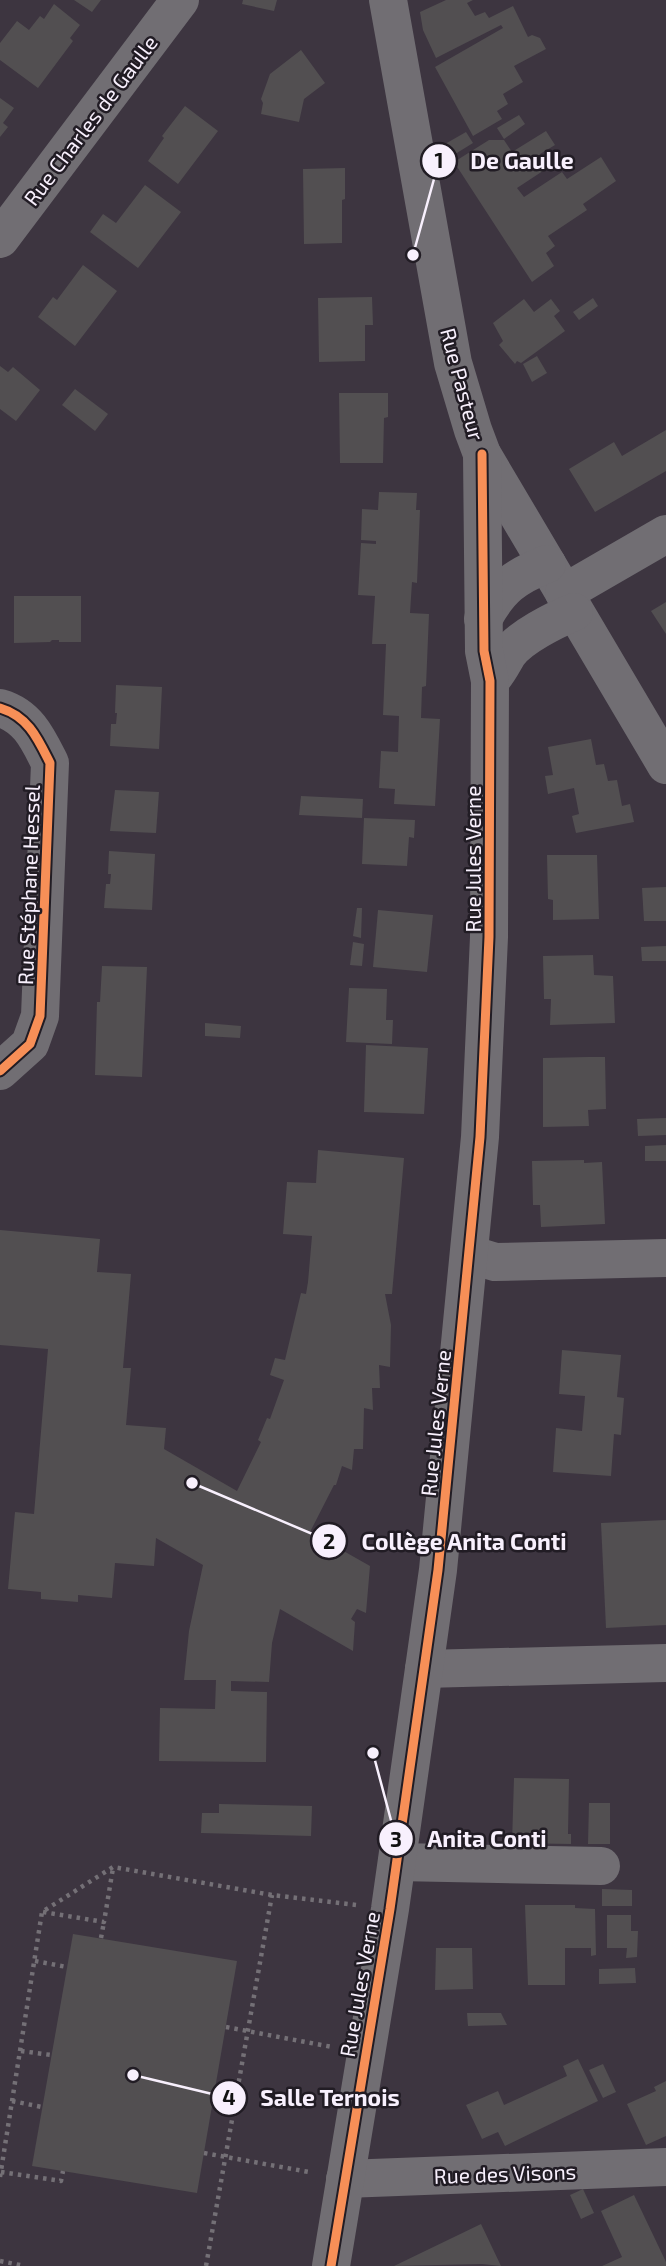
<svg xmlns="http://www.w3.org/2000/svg" width="666" height="2266" viewBox="0 0 666 2266" font-family="'Exo 2',sans-serif">
<style>
.building{fill:#524f51}
.lines{fill:none;stroke-linecap:round;stroke-linejoin:round}
.path{stroke:#747076;stroke-width:4.5;stroke-dasharray:3.5 5;stroke-linecap:butt}
.minor{stroke:#716e73;stroke-width:38}
.cycleway-casing{stroke:#211c24;stroke-width:13}
.cycleway{stroke:#f78f57;stroke-width:9}
.labels{text-anchor:middle;dominant-baseline:central;stroke-width:5;stroke-linejoin:round;paint-order:stroke}
.street-label{font-size:21px;fill:#f8f0fd;stroke:#211c24}
.leader{fill:none;stroke:#f8f0fd;stroke-width:2.5}
.callout-dot{fill:#f8f0fd;stroke:#211c24;stroke-width:2.5}
.mark-label{font-size:21px;text-anchor:middle;font-weight:bold;fill:#111}
.callout-label{font-size:23px;text-anchor:middle;font-weight:bold;fill:#f8f0fd;stroke:#211c24;stroke-width:5;stroke-linejoin:round;paint-order:stroke}
</style>
<rect width="100%" height="100%" fill="#3d3540"/>
<g class="building">
<polygon points="74,0 101,0 92,12"/>
<polygon points="243,0 277,0 274,11 242,4"/>
<polygon points="446,0 473,0 467,3 475,16 485,12 489,18 513,6 528,37 532,35 540,38 546,49 514,66 523,82 503,94 508,104 497,111 502,119 473,136 435,67 503,28 501,25 436,58 423,30 420,12"/>
<polygon points="54,4 80,25 70,38 73,41 38,88 0,60 0,43 17,21 29,30 40,16 44,19"/>
<polygon points="301,50 325,83 304,99 299,122 261,114 263,103 261,99 270,74"/>
<polygon points="0,98 14,108 3,123 8,127 0,137"/>
<polygon points="185,106 218,131 178,184 148,161 164,138 162,136"/>
<polygon points="519,115 525,124 504,139 497,128"/>
<polygon points="546,131 555,145 540,154 549,167 517,188 524,197 562,172 567,179 601,157 616,181 583,204 587,210 548,236 555,246 546,253 554,266 532,282 454,162 489,140 504,140 512,152"/>
<polygon points="466,132 473,143 452,156 445,144"/>
<polygon points="345,168 345,199 342,200 342,243 304,244 303,169"/>
<polygon points="145,185 181,212 138,268 90,232 103,214 116,223"/>
<polygon points="83,265 117,291 75,346 38,317 53,297 57,300"/>
<polygon points="372,297 373,325 365,325 365,361 319,362 318,298"/>
<polygon points="593,298 598,306 579,320 573,312"/>
<polygon points="524,299 534,312 551,299 560,311 554,316 565,331 521,363 517,361 515,364 499,345 503,341 493,323"/>
<polygon points="537,356 547,373 532,382 523,364"/>
<polygon points="0,366 8,372 13,367 40,390 16,421 0,409"/>
<polygon points="75,389 108,414 95,431 62,405"/>
<polygon points="339,393 388,393 388,417 384,418 383,463 340,463"/>
<polygon points="666,430 666,471 595,512 569,469 614,442 622,456"/>
<polygon points="379,492 417,493 416,510 420,510 417,583 412,582 410,613 429,614 426,686 422,687 421,718 440,719 435,806 394,804 395,789 379,788 381,751 398,752 399,716 383,715 386,644 372,644 375,596 358,595 361,543 376,544 376,541 361,540 362,509 378,510"/>
<polygon points="14,596 81,596 81,642 59,642 59,640 52,640 50,642 14,643"/>
<polygon points="666,602 666,634 651,611"/>
<polygon points="116,685 162,687 159,749 110,746 111,724 116,724 117,713 115,713"/>
<polygon points="591,739 596,765 604,764 608,781 617,780 622,806 630,804 634,822 576,833 572,816 579,814 574,788 548,794 545,776 553,775 548,747"/>
<polygon points="115,790 159,792 156,833 110,831"/>
<polygon points="301,796 363,799 362,818 299,815"/>
<polygon points="364,818 415,820 414,838 409,837 407,866 362,864"/>
<polygon points="109,851 155,854 152,910 104,908 106,884 110,884 111,874 108,874"/>
<polygon points="547,855 597,855 599,919 553,920 553,900 548,899"/>
<polygon points="666,887 666,921 644,921 642,888"/>
<polygon points="357,908 362,908 361,938 353,936"/>
<polygon points="378,910 433,915 427,972 373,967"/>
<polygon points="353,942 364,944 362,966 350,965"/>
<polygon points="666,946 666,961 642,961 641,947"/>
<polygon points="593,955 594,975 613,976 615,1023 550,1025 551,999 544,999 543,956"/>
<polygon points="102,966 147,967 142,1077 95,1075 97,1002 100,1002"/>
<polygon points="349,988 387,989 386,1020 393,1020 392,1044 346,1042"/>
<polygon points="205,1023 241,1026 240,1038 205,1036"/>
<polygon points="366,1045 428,1048 424,1114 364,1112"/>
<polygon points="588,1057 605,1057 606,1109 588,1110 589,1126 543,1127 543,1058"/>
<polygon points="666,1118 666,1135 638,1136 637,1119"/>
<polygon points="666,1145 666,1161 645,1161 645,1146"/>
<polygon points="318,1150 404,1158 392,1294 385,1294 391,1325 390,1367 379,1365 380,1388 372,1388 373,1410 364,1408 363,1449 354,1449 352,1470 342,1466 336,1485 334,1485 310,1532 370,1566 366,1613 357,1609 351,1619 355,1622 353,1651 280,1609 272,1643 269,1682 231,1681 231,1691 267,1692 266,1762 159,1761 160,1708 215,1709 216,1680 184,1680 189,1631 203,1565 156,1538 154,1566 115,1563 112,1598 78,1595 78,1602 41,1599 41,1592 8,1589 15,1512 34,1514 48,1349 0,1345 0,1230 100,1239 97,1272 131,1274 123,1368 131,1368 126,1425 166,1428 164,1449 237,1491 261,1442 258,1440 267,1418 270,1419 284,1380 270,1375 275,1358 285,1360 301,1293 306,1294 308,1282 312,1236 283,1234 287,1182 316,1183"/>
<polygon points="584,1160 584,1163 602,1162 605,1224 541,1227 540,1205 533,1205 532,1161"/>
<polygon points="562,1350 621,1355 617,1397 624,1398 621,1435 614,1434 611,1476 553,1472 556,1428 582,1431 585,1396 559,1394"/>
<polygon points="666,1520 666,1625 606,1628 601,1523"/>
<polygon points="514,1778 569,1779 568,1834 571,1834 571,1844 512,1843"/>
<polygon points="589,1803 610,1803 610,1844 588,1844"/>
<polygon points="219,1804 312,1806 311,1836 201,1833 202,1813 219,1813"/>
<polygon points="602,1889 632,1890 632,1906 602,1906"/>
<polygon points="525,1905 575,1905 575,1908 595,1909 596,1955 591,1956 591,1948 565,1948 565,1985 528,1985"/>
<polygon points="607,1915 631,1915 631,1931 638,1931 637,1957 626,1958 627,1948 607,1948"/>
<polygon points="73,1934 237,1961 197,2193 32,2166"/>
<polygon points="436,1948 472,1948 473,1989 435,1990"/>
<polygon points="635,1968 636,1983 599,1984 599,1969"/>
<polygon points="467,2013 501,2013 507,2025 468,2026"/>
<polygon points="578,2059 598,2101 505,2146 498,2132 482,2139 466,2105 498,2091 504,2105 567,2076 563,2066"/>
<polygon points="603,2064 616,2092 603,2098 589,2070"/>
<polygon points="666,2081 666,2136 646,2145 627,2104 656,2091 654,2087"/>
<polygon points="583,2189 594,2213 581,2219 570,2195"/>
<polygon points="634,2195 666,2262 666,2266 602,2266 622,2257 601,2211"/>
<polygon points="481,2224 501,2266 482,2264 394,2266"/>
</g>
<g class="lines">
<g class="path">
<polyline points="43,1912 104,1922 113,1868"/>
<polyline points="101,1938 104,1922"/>
<polyline points="35,1961 67,1967"/>
<polyline points="226,2027 332,2047"/>
<polyline points="21,2051 51,2055"/>
<polyline points="12,2101 42,2107"/>
<polyline points="204,2153 309,2172"/>
<polyline points="1,2172 61,2181 63,2171"/>
<polyline points="0,2177 42,1912 113,1867 272,1895 356,1905"/>
<polyline points="0,2261 25,2266"/>
<polyline points="206,2266 272,1895"/>
</g>
<g class="minor">
<polyline points="388,0 453,363 473,430 482,454 666,765"/>
<polyline points="0,239 180,0"/>
<polyline points="564,593 666,534"/>
<path d="M 483,619 C 500,588 514,577 547,564"/>
<path d="M 490,681 C 498,673 502,664 508,654 C 520,637 555,620 574,612"/>
<path d="M 0,708 C 28,716 38,739 50,763 L 40,1016 L 30,1044 L 0,1071"/>
<polyline points="469,1254 495,1262 666,1258"/>
<polyline points="424,1669 666,1663"/>
<polyline points="397,1862 601,1866"/>
<polyline points="345,2179 666,2167"/>
<polyline points="331,2266 390,1909 438,1570 480,1137 489,937 490,681 484,651 482,454"/>
</g>
<g class="cycleway-casing">
<g id="cycleway">
<path d="M 0,708 C 28,716 38,739 50,763 L 40,1016 L 30,1044 L 0,1071"/>
<polyline points="331,2266 390,1909 438,1570 480,1137 489,937 490,681 484,651 482,454"/>
</g>
</g>
<use href="#cycleway" class="cycleway"/>
</g>
<g class="labels">
<g class="street-label">
<text transform="translate(90 120) rotate(-53)">Rue Charles de Gaulle</text>
<text transform="translate(463 384) rotate(75)">Rue Pasteur</text>
<text transform="translate(472 859) rotate(-90)">Rue Jules Verne</text>
<text transform="translate(28 885) rotate(-88)">Rue Stéphane Hessel</text>
<text transform="translate(435 1423) rotate(-84)">Rue Jules Verne</text>
<text transform="translate(359 1984) rotate(-80)">Rue Jules Verne</text>
<text transform="translate(505 2173) rotate(-2)">Rue des Visons</text>
</g>
</g>
<path class="leader" d="M413 255L439 161M192 1483L329 1541M373 1753L396 1839M133 2075L229 2098"/>
<g class="callout-dot">
<circle cx="413" cy="255" r="7"/>
<circle cx="192" cy="1483" r="7"/>
<circle cx="373" cy="1753" r="7"/>
<circle cx="133" cy="2075" r="7"/>
<circle cx="439" cy="161" r="18"/>
<circle cx="329" cy="1541" r="18"/>
<circle cx="396" cy="1839" r="18"/>
<circle cx="229" cy="2098" r="18"/>
</g>
<g class="mark-label">
<text x="439" y="168">1</text>
<text x="329" y="1549">2</text>
<text x="396" y="1847">3</text>
<text x="229" y="2105">4</text>
</g>
<g class="callout-label">
<text x="522" y="169">De Gaulle</text>
<text x="464" y="1550">Collège Anita Conti</text>
<text x="487" y="1847">Anita Conti</text>
<text x="330" y="2106">Salle Ternois</text>
</g>
</svg>
